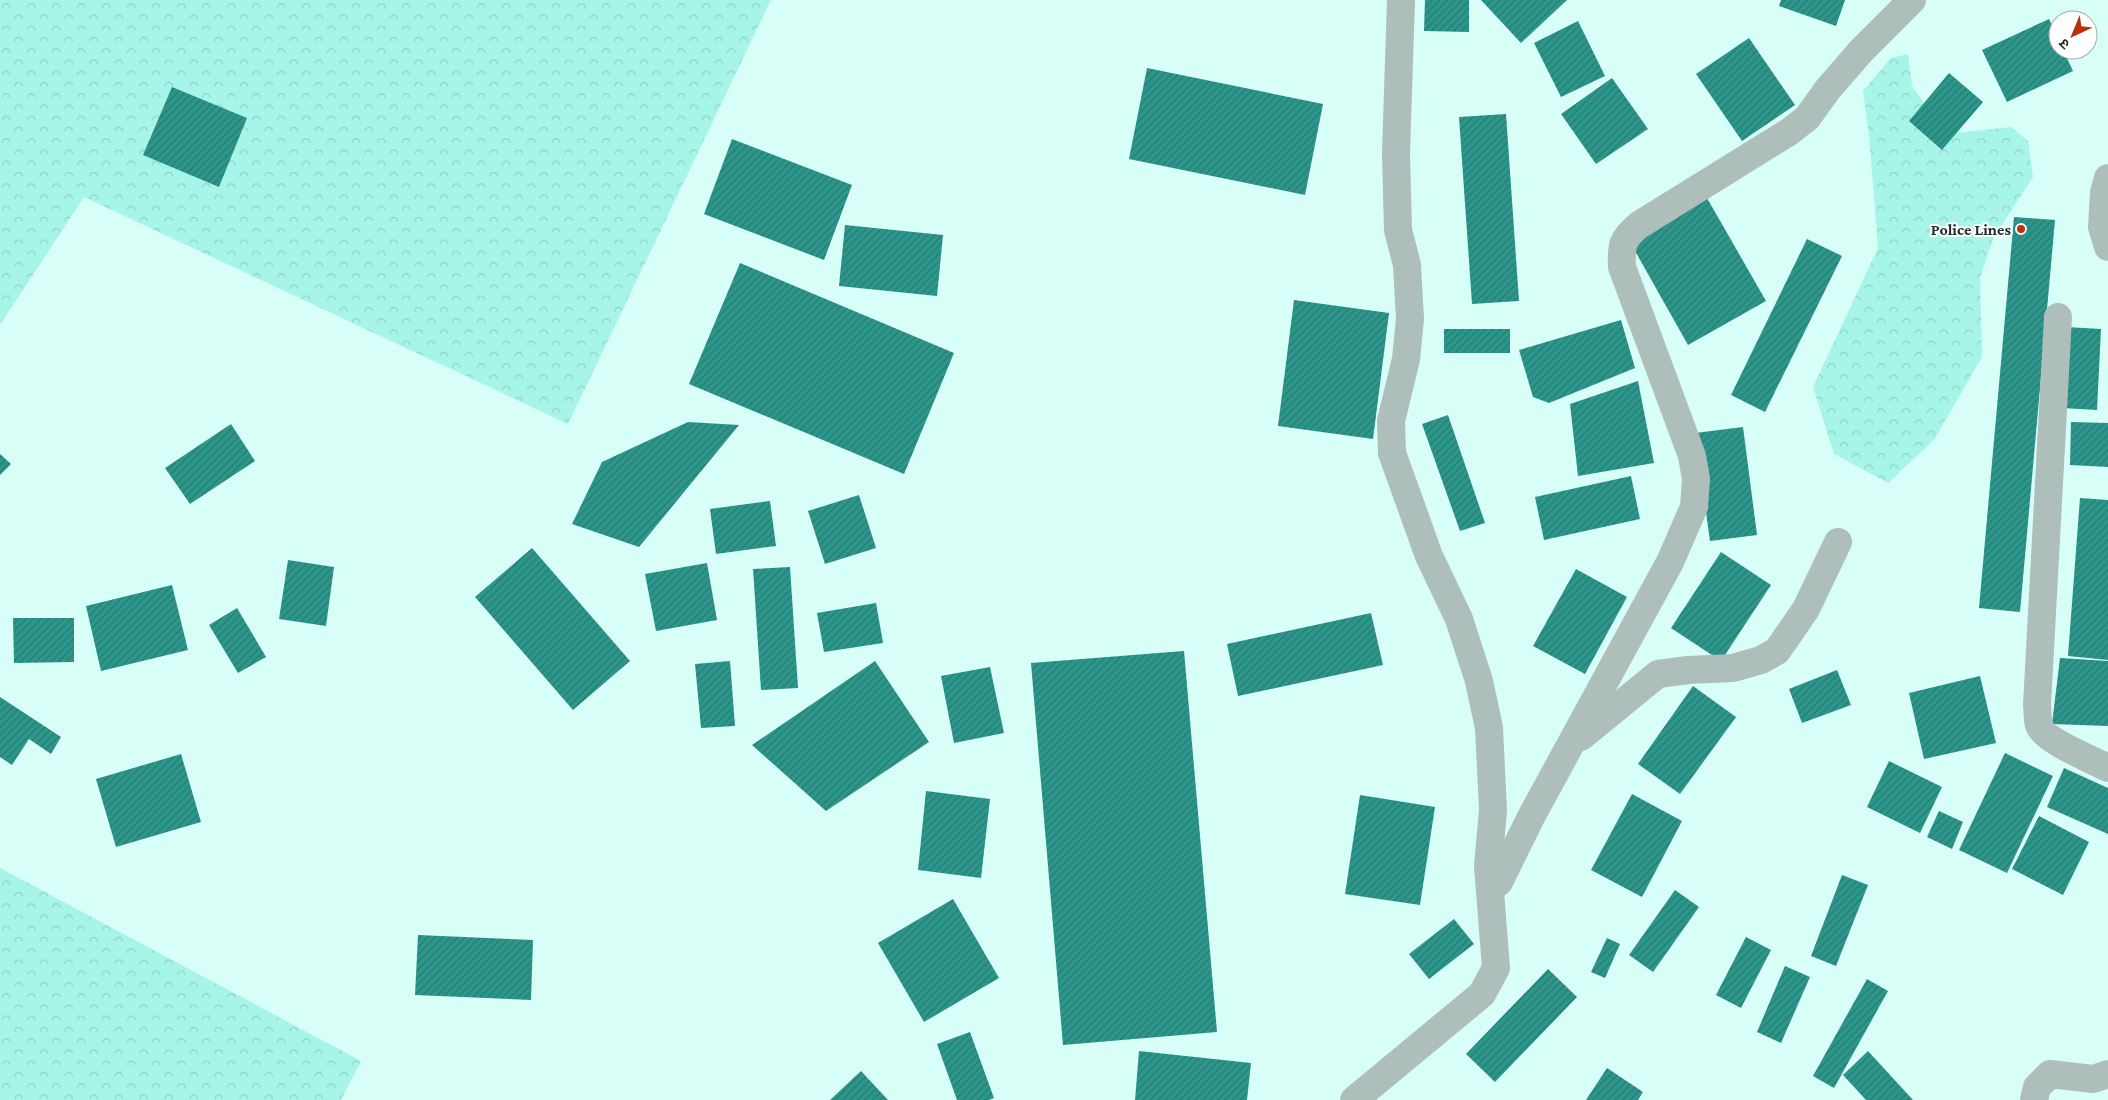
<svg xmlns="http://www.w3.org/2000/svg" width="2108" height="1100" viewBox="0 0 2108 1100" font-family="'Crimson Pro','Noto Sans Devanagari',serif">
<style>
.forest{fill:url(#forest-crowns)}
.building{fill:url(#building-hatch)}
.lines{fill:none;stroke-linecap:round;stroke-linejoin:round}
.minor{stroke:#aebebb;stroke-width:28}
.poi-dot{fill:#ba3008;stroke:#fff;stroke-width:2}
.labels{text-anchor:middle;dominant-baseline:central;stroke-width:4;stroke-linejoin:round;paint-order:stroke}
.poi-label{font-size:16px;font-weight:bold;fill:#202e2c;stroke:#fff;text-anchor:end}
</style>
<defs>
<pattern id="forest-crowns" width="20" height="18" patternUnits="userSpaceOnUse" patternTransform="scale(1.25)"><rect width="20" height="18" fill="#a7f4e8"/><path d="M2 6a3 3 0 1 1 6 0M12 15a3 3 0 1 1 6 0" fill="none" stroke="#8fd2c7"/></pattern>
<pattern id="building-hatch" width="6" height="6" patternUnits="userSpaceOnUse" patternTransform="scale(1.25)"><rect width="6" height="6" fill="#2d968b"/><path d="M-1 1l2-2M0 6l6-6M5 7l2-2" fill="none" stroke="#267b72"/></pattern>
</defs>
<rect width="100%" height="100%" fill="#d8fef8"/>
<g class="forest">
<polygon points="0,0 771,0 568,424 84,197 0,325"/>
<polygon points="1908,54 1912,86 1947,134 2011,127 2028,141 2033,177 1993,239 1980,278 1982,357 1934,440 1888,483 1834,454 1813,387 1878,248 1869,134 1863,91 1891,58"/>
<polygon points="0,868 361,1061 341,1100 0,1100"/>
</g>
<g class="building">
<polygon points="1425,0 1469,0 1469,32 1424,31"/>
<polygon points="1481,0 1567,0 1521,43"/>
<polygon points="1781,0 1845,0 1836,26 1779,6"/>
<polygon points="2049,19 2058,38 2058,50 2063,50 2073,71 2007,102 1982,50"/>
<polygon points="1578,21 1605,76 1561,97 1534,43"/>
<polygon points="1749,38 1795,105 1742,141 1696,74"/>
<polygon points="1147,68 1323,104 1305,195 1129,159"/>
<polygon points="1949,73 1983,102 1942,150 1909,121"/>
<polygon points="1612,78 1648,129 1596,164 1561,114"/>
<polygon points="172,87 247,118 219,187 143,155"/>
<polygon points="1506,114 1519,301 1472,304 1459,117"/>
<polygon points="732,139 852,185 824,260 704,214"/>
<polygon points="1707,198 1766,301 1688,345 1630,242"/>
<polygon points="2014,217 2055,220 2020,612 1979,608"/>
<polygon points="845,225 943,235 937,296 839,286"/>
<polygon points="1807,239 1842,256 1765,412 1731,395"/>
<polygon points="740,263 954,353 904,474 689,384"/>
<polygon points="1294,300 1389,313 1373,439 1278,426"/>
<polygon points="1621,320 1635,368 1549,403 1533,397 1519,350"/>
<polygon points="2066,327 2101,329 2097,410 2062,408"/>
<rect x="1444" y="329" width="66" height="24"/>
<polygon points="1638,381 1654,463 1578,476 1570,404"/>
<polygon points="1448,415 1485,523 1460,531 1422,424"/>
<polygon points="688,422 739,425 639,547 572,524 602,462"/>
<polygon points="2071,422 2108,423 2108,467 2070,465"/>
<polygon points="231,424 255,461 190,504 165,468"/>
<polygon points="1743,427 1757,535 1710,541 1695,433"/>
<polygon points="0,454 11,464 0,475"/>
<polygon points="1631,476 1640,519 1544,540 1535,497"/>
<polygon points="859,495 876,548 825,564 808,511"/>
<polygon points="2080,498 2108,500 2108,660 2068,656"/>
<polygon points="770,501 776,546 716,554 710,509"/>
<polygon points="532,548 630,661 573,710 475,597"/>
<polygon points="1721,552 1771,585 1721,661 1671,628"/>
<polygon points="288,560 334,567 326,626 279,619"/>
<polygon points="707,563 717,620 656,631 645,574"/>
<polygon points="790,567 798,688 761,690 753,569"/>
<polygon points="1576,569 1627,597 1585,674 1533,646"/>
<polygon points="172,585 188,650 101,671 86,606"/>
<polygon points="876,603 883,643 824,652 817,613"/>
<polygon points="237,608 266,657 238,673 209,625"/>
<polygon points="1371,613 1383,665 1238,696 1227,644"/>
<polygon points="13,618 74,618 74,662 14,663"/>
<polygon points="1184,651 1217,1032 1063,1045 1031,663"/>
<polygon points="2060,658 2108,661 2108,726 2052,724"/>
<polygon points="730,661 735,726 701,728 695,664"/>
<polygon points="875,661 929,742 826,811 752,745"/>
<polygon points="990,667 1004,733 954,743 941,676"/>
<polygon points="1837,670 1851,705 1802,723 1789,689"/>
<polygon points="1980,676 1996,743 1924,759 1909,693"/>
<polygon points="1693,686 1736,717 1680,794 1638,764"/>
<polygon points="0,697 61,737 51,754 29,739 12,765 0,757"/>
<polygon points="2005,753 2053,776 2007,873 1959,850"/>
<polygon points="181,754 201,822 116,847 96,779"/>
<polygon points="1889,761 1942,787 1920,833 1867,807"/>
<polygon points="2064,768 2108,788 2108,834 2047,807"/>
<polygon points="926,791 990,799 981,878 918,870"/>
<polygon points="1632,794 1682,821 1642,897 1591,870"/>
<polygon points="1360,795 1435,807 1420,905 1345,894"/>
<polygon points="1939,811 1963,822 1952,849 1927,837"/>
<polygon points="2039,816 2089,842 2063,895 2012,869"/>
<polygon points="1842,875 1868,885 1836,966 1811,956"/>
<polygon points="1675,890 1699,907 1653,972 1629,955"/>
<polygon points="953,899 999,978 924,1022 878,943"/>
<polygon points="1454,919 1474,944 1429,979 1409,954"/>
<polygon points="418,935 533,940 531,1000 415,995"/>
<polygon points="1746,937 1771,950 1741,1008 1716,995"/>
<polygon points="1607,938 1620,944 1605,978 1591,972"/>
<polygon points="1785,966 1810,977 1781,1043 1757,1032"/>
<polygon points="1548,969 1577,997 1495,1082 1466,1054"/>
<polygon points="1867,979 1888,991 1834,1088 1813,1076"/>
<polygon points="970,1032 994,1098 989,1100 957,1100 937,1044"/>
<polygon points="1139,1051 1251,1063 1247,1100 1135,1100"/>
<polygon points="1868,1051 1913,1100 1866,1100 1843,1075"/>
<polygon points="1607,1068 1643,1092 1638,1100 1586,1100"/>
<polygon points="861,1071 888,1100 830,1100"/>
</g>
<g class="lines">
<g class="minor">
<polyline points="2108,178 2104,192 2102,227 2108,247"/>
<path d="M 2058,317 L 2037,705 C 2038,711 2037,719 2039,725 C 2043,740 2093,760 2108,768"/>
<polyline points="1581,737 1658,674 1688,670 1733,668 1761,660 1777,651 1806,609 1838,542"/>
<path d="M 1491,888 L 1499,882 L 1531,817 L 1670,562 L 1694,507 L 1696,479 L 1692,456 L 1622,267 C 1621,245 1622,239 1639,225 L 1789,132 L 1807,118 L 1828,89 L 1861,51 L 1912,0"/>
<polyline points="1354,1100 1482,994 1496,968 1488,866 1493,810 1489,728 1479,681 1459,619 1429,556 1392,453 1391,421 1406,359 1410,319 1407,265 1398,230 1396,153 1401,0"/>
<polyline points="2034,1100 2037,1087 2050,1074 2093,1079 2108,1074"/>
</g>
</g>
<circle class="poi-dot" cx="2021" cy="229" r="5"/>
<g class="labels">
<g class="poi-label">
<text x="2011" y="229">Police Lines</text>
</g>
</g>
<g transform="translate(2073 35) rotate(224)"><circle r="24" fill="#ffffff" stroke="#a6abab"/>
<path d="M0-4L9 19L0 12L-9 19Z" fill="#ba3008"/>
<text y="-8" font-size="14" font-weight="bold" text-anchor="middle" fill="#202e2c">उ</text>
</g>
</svg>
